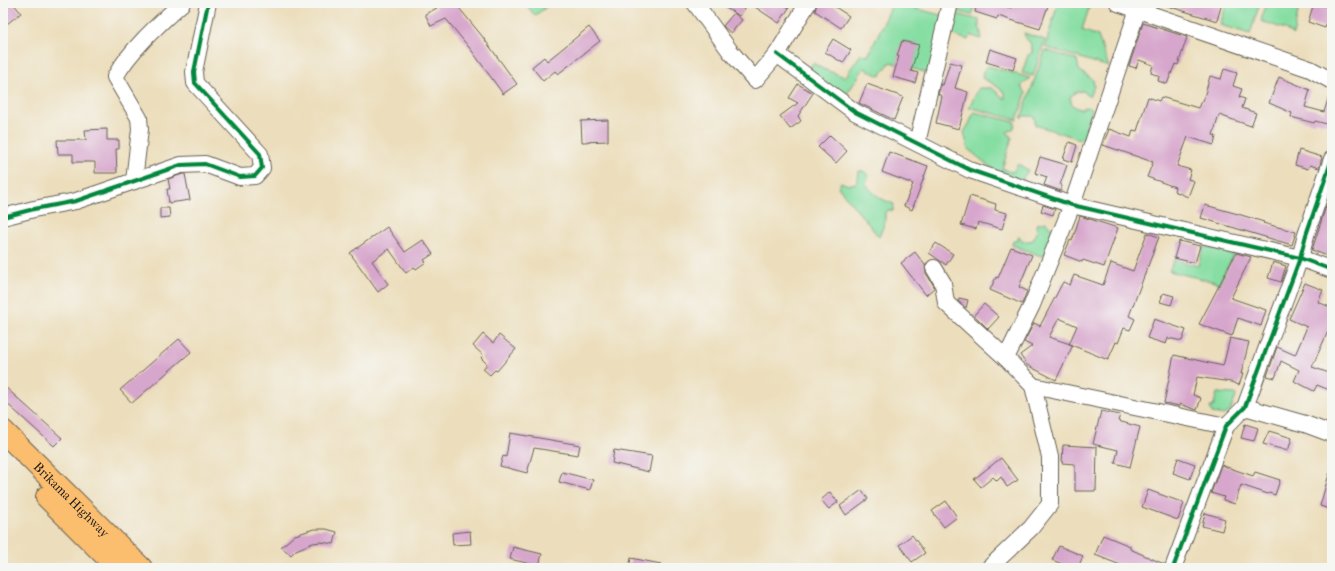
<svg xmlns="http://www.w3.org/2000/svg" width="1335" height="571" viewBox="0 0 1335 571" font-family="'IM FELL French Canon',serif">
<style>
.green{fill:#86dea3;stroke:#517d60;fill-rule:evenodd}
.building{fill:#d7a6cc}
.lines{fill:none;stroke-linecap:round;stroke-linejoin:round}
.minor-casing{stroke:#656054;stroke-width:18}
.highway-casing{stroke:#656054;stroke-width:24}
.minor{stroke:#fff;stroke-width:16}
.highway{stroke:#fbbd6e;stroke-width:22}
.cycleway-casing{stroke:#f6f6f2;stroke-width:6}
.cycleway{stroke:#00873e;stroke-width:4}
.labels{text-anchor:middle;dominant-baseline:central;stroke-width:4;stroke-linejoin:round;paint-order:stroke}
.street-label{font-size:13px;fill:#1c1c1c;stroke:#f6f6f2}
</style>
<rect width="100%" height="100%" fill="#f6f6f2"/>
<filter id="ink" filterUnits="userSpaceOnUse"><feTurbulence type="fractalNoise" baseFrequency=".025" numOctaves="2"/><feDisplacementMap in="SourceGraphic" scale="8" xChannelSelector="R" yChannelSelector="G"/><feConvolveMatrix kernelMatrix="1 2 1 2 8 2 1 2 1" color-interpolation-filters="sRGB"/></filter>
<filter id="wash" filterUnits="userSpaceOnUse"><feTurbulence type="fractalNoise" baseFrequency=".012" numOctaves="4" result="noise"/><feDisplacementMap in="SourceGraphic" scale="16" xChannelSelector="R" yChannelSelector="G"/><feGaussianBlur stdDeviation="0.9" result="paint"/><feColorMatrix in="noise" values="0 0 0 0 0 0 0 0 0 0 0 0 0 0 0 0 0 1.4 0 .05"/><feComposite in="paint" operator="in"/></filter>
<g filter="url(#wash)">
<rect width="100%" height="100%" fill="#ecdebc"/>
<g class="green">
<polygon points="525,3 551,3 535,16"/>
<path d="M 893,3 L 945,16 L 931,74 L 890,62 L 880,76 L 864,68 L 843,100 L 806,72 L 813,63 L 823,69 L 845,77 L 861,54 L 868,56 ZM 902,41 L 918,45 L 914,60 L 898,56 Z"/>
<polygon points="954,3 976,3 972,15 952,10"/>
<polygon points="1058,3 1082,3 1090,5 1082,30 1098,36 1109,67 1045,47"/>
<polygon points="1227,3 1260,3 1250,34 1220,25"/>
<polygon points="1266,3 1300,3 1293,35 1285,29 1261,21"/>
<polygon points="953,13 979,20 979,28 981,30 981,39 970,35 968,40 947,33"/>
<path d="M 1024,33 L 1045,40 L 1033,76 L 1022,73 L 1028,55 L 1032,53 C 1033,41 1026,42 1024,33 Z"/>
<polygon points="1045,50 1077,60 1079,70 1093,80 1094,86 1089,97 1084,91 1076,92 1070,97 1072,105 1079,109 1086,107 1092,109 1083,140 1035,125 1035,118 1032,116 1024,116 1021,118"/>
<polygon points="988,66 1030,78 1021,86 1026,93 1017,120 969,107 979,88 992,88 1005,99 1005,93 995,85 982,78 983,71"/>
<polygon points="974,112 1015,122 1014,128 1007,132 1012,138 1000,175 968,149 964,132 969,124"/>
<polygon points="1018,164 1028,170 1023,178 1024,181 1002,174 1004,168 1007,171 1013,172"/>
<path d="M 859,171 L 863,171 L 869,175 L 866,184 C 874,195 882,200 894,204 L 893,211 L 889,210 L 885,212 L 885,222 L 879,237 L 838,187 L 841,182 L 848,185 L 856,183 L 858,179 Z"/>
<polygon points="1046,222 1053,230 1044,257 1012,245 1013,241 1017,241 1019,236 1023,241 1032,241 1037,233 1036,224"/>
<polygon points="1204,246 1234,254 1219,283 1169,271 1174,260 1198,266"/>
<polygon points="1217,393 1235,394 1236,396 1230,411 1224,415 1212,413 1210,407 1213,407"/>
</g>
<g id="blocks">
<g class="building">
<polygon points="13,3 21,13 3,27 3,10"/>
<polygon points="433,3 455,3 482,36 517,84 503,94 472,51 446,19 431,26 425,14 437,8"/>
<polygon points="717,3 748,3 740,16"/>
<polygon points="749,3 782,3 789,8 779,23"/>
<polygon points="817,3 829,3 849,16 841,28 815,11"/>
<polygon points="977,3 996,3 1011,8 1012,3 1049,3 1040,29 998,16 997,19 975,12"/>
<polygon points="1164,3 1222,3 1217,21 1164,5"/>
<polygon points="1314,3 1331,8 1325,28 1308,22"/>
<polygon points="734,13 742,20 731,33 723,26"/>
<polygon points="1143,23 1187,37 1178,65 1175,64 1167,84 1158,81 1159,76 1151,73 1153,65 1139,60 1136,68 1129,66"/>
<polygon points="589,27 600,41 558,74 555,71 543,81 532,67 544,57 547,61"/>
<polygon points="833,39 851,50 843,63 825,52"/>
<polygon points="902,41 919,45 911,71 918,73 915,83 893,77 899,56 897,56"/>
<polygon points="990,49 1017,58 1013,70 986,62"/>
<polygon points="950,62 962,65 955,88 968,92 959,129 936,123 942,96 938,94 941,84 943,85"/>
<polygon points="1224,69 1237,73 1233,86 1242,89 1239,97 1245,99 1242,108 1256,113 1251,126 1219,115 1213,135 1216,136 1214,145 1188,137 1177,166 1191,170 1188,179 1194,181 1188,197 1174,191 1175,187 1147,177 1153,162 1103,145 1109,129 1131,137 1133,130 1137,131 1148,97 1159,101 1161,97 1198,108 1201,101 1203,101 1210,76 1221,79"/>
<polygon points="1279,77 1310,90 1305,107 1324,112 1330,93 1332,93 1332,119 1331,125 1315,121 1314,123 1291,117 1292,113 1269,103"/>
<polygon points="798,84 813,93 798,116 801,121 790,129 780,116 798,103 789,98"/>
<polygon points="867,84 903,97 894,120 859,103"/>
<polygon points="608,120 608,141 582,142 581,121"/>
<polygon points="107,129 107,140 119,140 119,149 116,149 117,173 95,173 95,162 73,162 73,154 58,154 57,140 86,140 85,130"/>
<polygon points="830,135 847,151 836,163 818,147"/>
<polygon points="1069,142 1077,145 1072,162 1063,159"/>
<polygon points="1299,150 1322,157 1319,168 1310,165 1308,169 1295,165"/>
<polygon points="889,152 928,166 912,210 904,206 913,184 882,172"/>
<polygon points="1040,157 1067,165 1060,185 1062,186 1061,191 1044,185 1047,177 1035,173"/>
<polygon points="183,174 185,174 190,200 169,203 167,189 170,189 168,179"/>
<polygon points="970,196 996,204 995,210 1007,213 1002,229 978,222 976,229 961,225"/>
<polygon points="1331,197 1332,252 1330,257 1312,250 1326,206 1328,206"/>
<polygon points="1043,205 1055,209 1053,215 1041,211"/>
<polygon points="1205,205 1238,214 1264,222 1263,223 1296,232 1292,245 1201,218"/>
<polygon points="160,208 169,208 170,217 160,218"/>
<polygon points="1080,216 1118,228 1104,267 1083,260 1082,262 1064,255 1070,240 1072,241"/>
<polygon points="387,227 405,252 423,240 433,254 424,260 426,262 416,269 414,267 406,273 389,249 372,261 388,284 378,292 350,253"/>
<polygon points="1147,233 1159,237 1129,316 1135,319 1130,330 1124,328 1118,343 1116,342 1108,360 1069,344 1077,326 1059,318 1049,337 1073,345 1056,380 1027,365 1020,355 1032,346 1024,342 1034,323 1040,326 1063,282 1070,285 1074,275 1103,285 1111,263 1133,271"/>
<polygon points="1179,241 1200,246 1195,263 1174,258"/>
<polygon points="936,243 953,254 946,265 929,253"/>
<polygon points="1011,247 1032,255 1019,287 1027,291 1022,304 990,290 996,277 998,278"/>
<polygon points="915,252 925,265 926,273 934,286 934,288 926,295 901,263"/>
<polygon points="1236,253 1251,257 1231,298 1266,310 1261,326 1238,318 1232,336 1199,324"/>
<polygon points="1273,262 1286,266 1281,282 1268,278"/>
<polygon points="1305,283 1323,290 1318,302 1332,308 1332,328 1330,327 1312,367 1332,374 1332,391 1317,385 1314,391 1294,381 1299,370 1281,361 1275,378 1267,376 1277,347 1295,355 1307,327 1289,319"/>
<polygon points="1163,293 1174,296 1171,305 1160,302"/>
<polygon points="959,298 968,300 966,308 958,301"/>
<polygon points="984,304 999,317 988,329 974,315"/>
<polygon points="1154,319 1186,330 1182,341 1168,338 1166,344 1147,338"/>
<polygon points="483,334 493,343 499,335 516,349 497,371 495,370 490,375 483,369 487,364 481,358 483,355 473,346"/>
<polygon points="1230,338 1249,342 1241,374 1243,374 1239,385 1231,382 1197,377 1193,395 1201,398 1197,410 1180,404 1180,406 1164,403 1174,355 1223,366"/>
<polygon points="179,339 191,352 132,403 120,390"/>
<polygon points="3,385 62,438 54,446 3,400"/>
<polygon points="1101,411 1120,415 1118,421 1140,427 1130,467 1115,463 1118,450 1093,444"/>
<polygon points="1245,424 1258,428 1254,441 1241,438"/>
<polygon points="1269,431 1292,438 1288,451 1263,444"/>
<polygon points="510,433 580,445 578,455 534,448 527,473 500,466 503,456 506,457"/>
<polygon points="1063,445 1097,447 1096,491 1075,491 1075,464 1062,463"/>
<polygon points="614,450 652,456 649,472 612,463"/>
<polygon points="1001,458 1018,480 1007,487 1001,477 997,481 993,477 981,487 974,479"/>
<polygon points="1178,458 1195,464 1190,479 1173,473"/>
<polygon points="1221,465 1253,476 1255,472 1280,480 1275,495 1269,493 1268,494 1241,485 1235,504 1223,500 1224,497 1211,493"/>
<polygon points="562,472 593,480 590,490 559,482"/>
<polygon points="1329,474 1332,474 1332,510 1320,506"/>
<polygon points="862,490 868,499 846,515 840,506"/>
<polygon points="1148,490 1184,503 1178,520 1142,507"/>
<polygon points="830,492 838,502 829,509 821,500"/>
<polygon points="946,501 957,517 944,527 932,511"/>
<polygon points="1205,513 1225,519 1222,531 1202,526"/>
<polygon points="314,529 326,529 337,532 334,544 321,542 313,543 296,550 291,555 281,547 295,535"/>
<polygon points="470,531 471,544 453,545 452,533"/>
<polygon points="912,535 925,553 912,562 899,545"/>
<polygon points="1103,535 1130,546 1130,549 1164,564 1164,568 1128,568 1095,555"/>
<polygon points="1059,546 1083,556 1078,568 1072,568 1052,560"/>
<polygon points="513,547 542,554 539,566 510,559"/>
<polygon points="631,558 661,564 660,568 629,568"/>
</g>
</g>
</g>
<g filter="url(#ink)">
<use href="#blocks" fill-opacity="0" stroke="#656054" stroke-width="1"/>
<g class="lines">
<g class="minor-casing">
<g id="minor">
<polyline points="695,3 730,51 755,80 777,54 808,3"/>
<polyline points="1118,3 1310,69 1332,81"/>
<polyline points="777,54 855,112 970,170 1072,205 1300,258 1332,270"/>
<polyline points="917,143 950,3"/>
<path d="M 134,181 L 140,129 L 139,118 L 115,77 C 130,50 159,24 182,3"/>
<polyline points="3,217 34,209 76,201 181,165 205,164 240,177 255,176 262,168 260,154 195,83 194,72 208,3"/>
<polyline points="934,268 943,283 946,303 1006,358 1033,386 1050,457 1050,504 1031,528 989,568"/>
<polyline points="1006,358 1032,305 1072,205 1140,3"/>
<polyline points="1033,386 1226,426"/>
<polyline points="1245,407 1305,424 1332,434"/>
<polyline points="1173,568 1226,426 1245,407 1300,258 1306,235 1332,159"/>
</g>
</g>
<g class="highway-casing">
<g id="highway">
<path id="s1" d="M 3,431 L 141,568"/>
<polyline points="47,497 118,568"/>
</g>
</g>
<use href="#minor" class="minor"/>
<use href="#highway" class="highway"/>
<g class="cycleway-casing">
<g id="cycleway">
<polyline points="777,54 855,112 970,170 1072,205 1300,258 1332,270"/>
<polyline points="3,217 34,209 76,201 181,165 205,164 240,177 255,176 262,168 260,154 195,83 194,72 208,3"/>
<polyline points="1173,568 1226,426 1245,407 1300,258 1306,235 1332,159"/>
</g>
</g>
<use href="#cycleway" class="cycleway"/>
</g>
</g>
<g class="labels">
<g class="street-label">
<text stroke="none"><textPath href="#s1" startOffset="97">Brikama Highway</textPath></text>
</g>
</g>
<rect width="1335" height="571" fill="none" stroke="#f6f6f2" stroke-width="16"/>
</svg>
